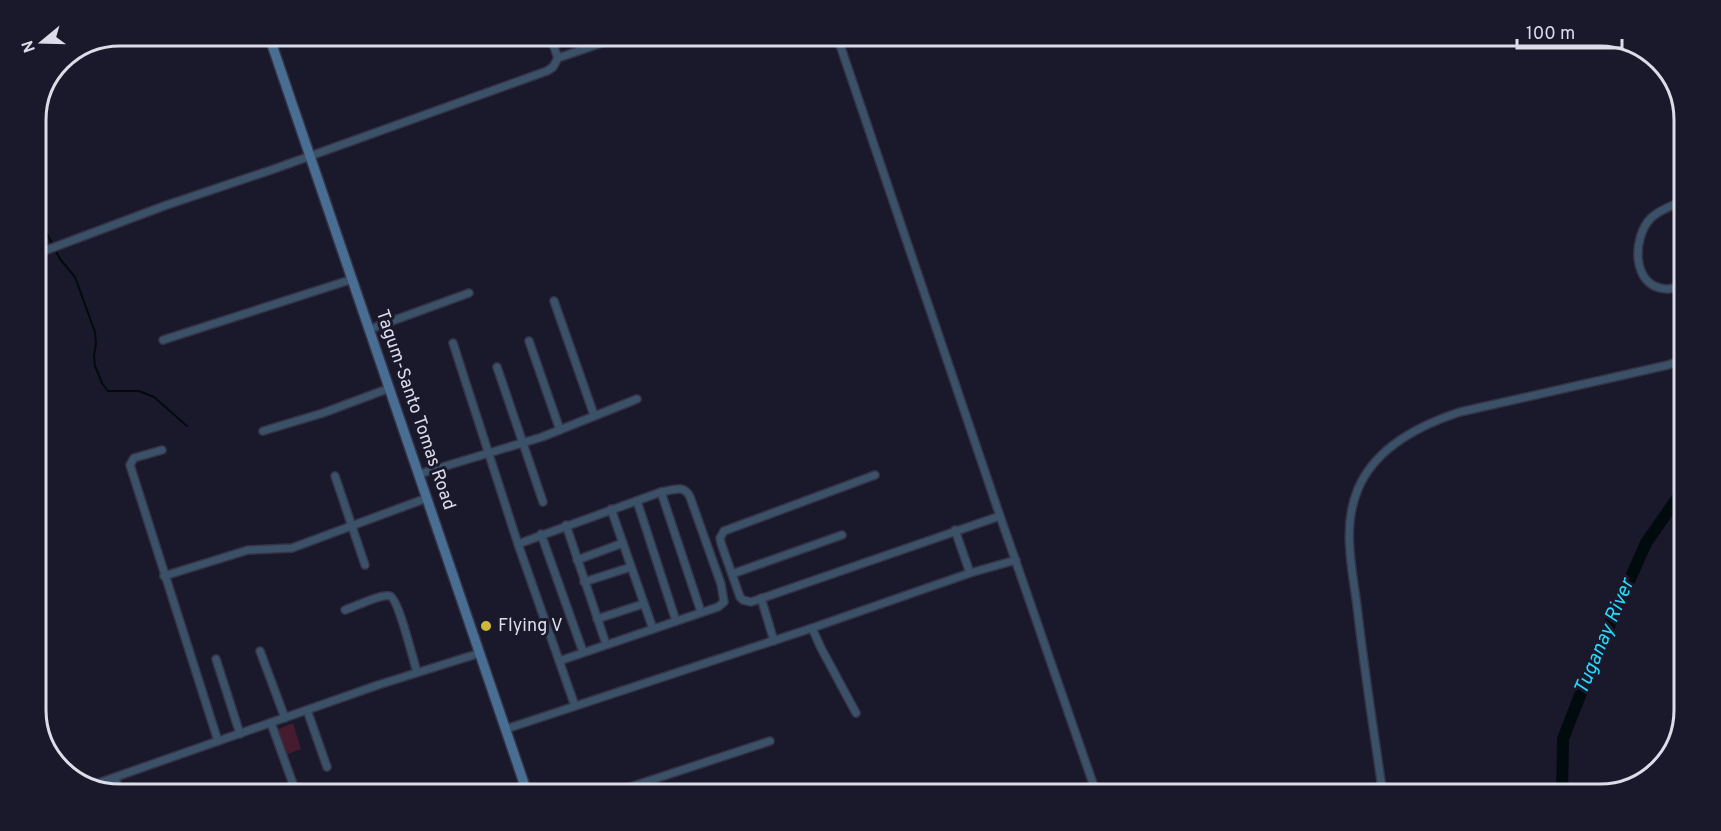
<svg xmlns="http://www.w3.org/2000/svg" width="1721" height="831" viewBox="0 0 1721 831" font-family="Overpass,sans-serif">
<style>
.green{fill:#451b2d}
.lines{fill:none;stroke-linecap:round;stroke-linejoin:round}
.stream{stroke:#010a0d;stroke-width:2}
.river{stroke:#010a0d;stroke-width:12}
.street-casing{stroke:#353447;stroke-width:10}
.secondary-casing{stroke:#353447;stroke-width:12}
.street{stroke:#3a5168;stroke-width:7}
.secondary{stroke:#496e94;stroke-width:9}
.poi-dot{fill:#ceb837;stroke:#1a192c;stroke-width:2}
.labels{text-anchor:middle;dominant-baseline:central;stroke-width:6;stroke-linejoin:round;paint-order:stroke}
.street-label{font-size:18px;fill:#ddddea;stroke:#1a192c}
.poi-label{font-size:18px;fill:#ddddea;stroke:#1a192c;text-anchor:start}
.water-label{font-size:20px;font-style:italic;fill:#28d9fa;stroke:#1a192c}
.rim{fill:none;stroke:#ddddea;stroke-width:3}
</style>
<rect width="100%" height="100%" fill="#1a192c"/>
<polygon class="green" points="293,723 301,749 285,755 276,730"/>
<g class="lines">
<polyline class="stream" points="36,223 44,228 60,259 75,277 95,332 96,344 94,355 95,366 102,383 108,391 139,391 154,397 187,426"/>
<polyline class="river" points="1562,795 1563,739 1591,667 1646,543 1678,497 1685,491"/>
<g class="street-casing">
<g id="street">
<polyline points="550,36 558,58"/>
<polyline points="837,36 1000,516 1097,795"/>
<path d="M 1685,200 C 1674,205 1660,209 1651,218 C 1632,237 1631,288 1667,289 C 1673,289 1679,286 1685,284"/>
<polyline points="1678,203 1685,221"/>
<polyline points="36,254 164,206 274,169 547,71 553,67 558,58 622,36"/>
<polyline points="554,301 594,415"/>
<polyline points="370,329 469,293"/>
<polyline points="163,340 353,279"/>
<polyline points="529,341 560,430"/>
<polyline points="453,343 518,544 575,706"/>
<polyline points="497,367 543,502"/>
<polyline points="263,431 323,413 390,388"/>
<polyline points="162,450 134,458 130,465 218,741"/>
<polyline points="419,474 542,437 637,399"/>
<polyline points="875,475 724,531 720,538 721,543 740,597 743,600 751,602 1000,516"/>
<polyline points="335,476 365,565"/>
<polyline points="661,492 701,612"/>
<polyline points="637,501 676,621"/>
<polyline points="611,509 653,629"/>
<polyline points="566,525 606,644"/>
<polyline points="955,530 970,573"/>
<polyline points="541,534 583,652"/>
<path d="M 518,544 L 661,492 C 673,490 684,484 690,497 L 721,584 L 724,602 L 718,607 L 559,661"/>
<polyline points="577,560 623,543"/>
<polyline points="732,574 842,535"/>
<polyline points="164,576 248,550 292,548 427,498"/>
<polyline points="584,582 631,567"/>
<polyline points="761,598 774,641"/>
<path d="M 345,610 C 354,607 383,593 390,596 C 399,600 413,660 417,672"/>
<polyline points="597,619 643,604"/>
<polyline points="812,628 821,648 856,713"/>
<polyline points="260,651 285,718"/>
<polyline points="216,659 240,734"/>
<polyline points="36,686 41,684"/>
<polyline points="307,710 327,767"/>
<polyline points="271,723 297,795"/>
<polyline points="506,729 812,628 970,573 1016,560"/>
<polyline points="115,778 121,795"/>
<polyline points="87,787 378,685 480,653"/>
<polyline points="606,795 770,741"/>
<path d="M 1383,795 C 1374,732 1364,669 1357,606 C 1352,568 1342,526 1358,489 C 1375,448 1420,425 1460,412 L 1668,365 L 1685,359"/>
</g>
</g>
<g class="secondary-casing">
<polyline id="secondary" points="269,36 528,795"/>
</g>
<use href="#street" class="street"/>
<use href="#secondary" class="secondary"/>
</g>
<circle class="poi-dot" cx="486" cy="626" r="6"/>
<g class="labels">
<g class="street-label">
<text transform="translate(415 410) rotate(71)">Tagum-Santo Tomas Road</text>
</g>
<g class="poi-label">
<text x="498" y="626">Flying V</text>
</g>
<g class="water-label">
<text transform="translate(1605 637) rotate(-67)">Tuganay River</text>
</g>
</g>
<path d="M0 0H1721V831H0ZM120 46H1600A74 74 0 0 1 1674 120V710A74 74 0 0 1 1600 784H120A74 74 0 0 1 46 710V120A74 74 0 0 1 120 46Z" fill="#1a192c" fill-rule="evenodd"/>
<path class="rim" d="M120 46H1600A74 74 0 0 1 1674 120V710A74 74 0 0 1 1600 784H120A74 74 0 0 1 46 710V120A74 74 0 0 1 120 46Z"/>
<g transform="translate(42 42) rotate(251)" stroke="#1a192c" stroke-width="4.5" paint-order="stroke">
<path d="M0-4.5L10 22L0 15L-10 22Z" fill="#ddddea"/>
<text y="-9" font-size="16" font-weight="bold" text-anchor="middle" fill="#ddddea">N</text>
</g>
<path d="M1517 39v9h105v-9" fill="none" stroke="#ddddea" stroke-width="3"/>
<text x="1526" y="39" font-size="18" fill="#ddddea" stroke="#1a192c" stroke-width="4.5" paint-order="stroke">100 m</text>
</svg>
